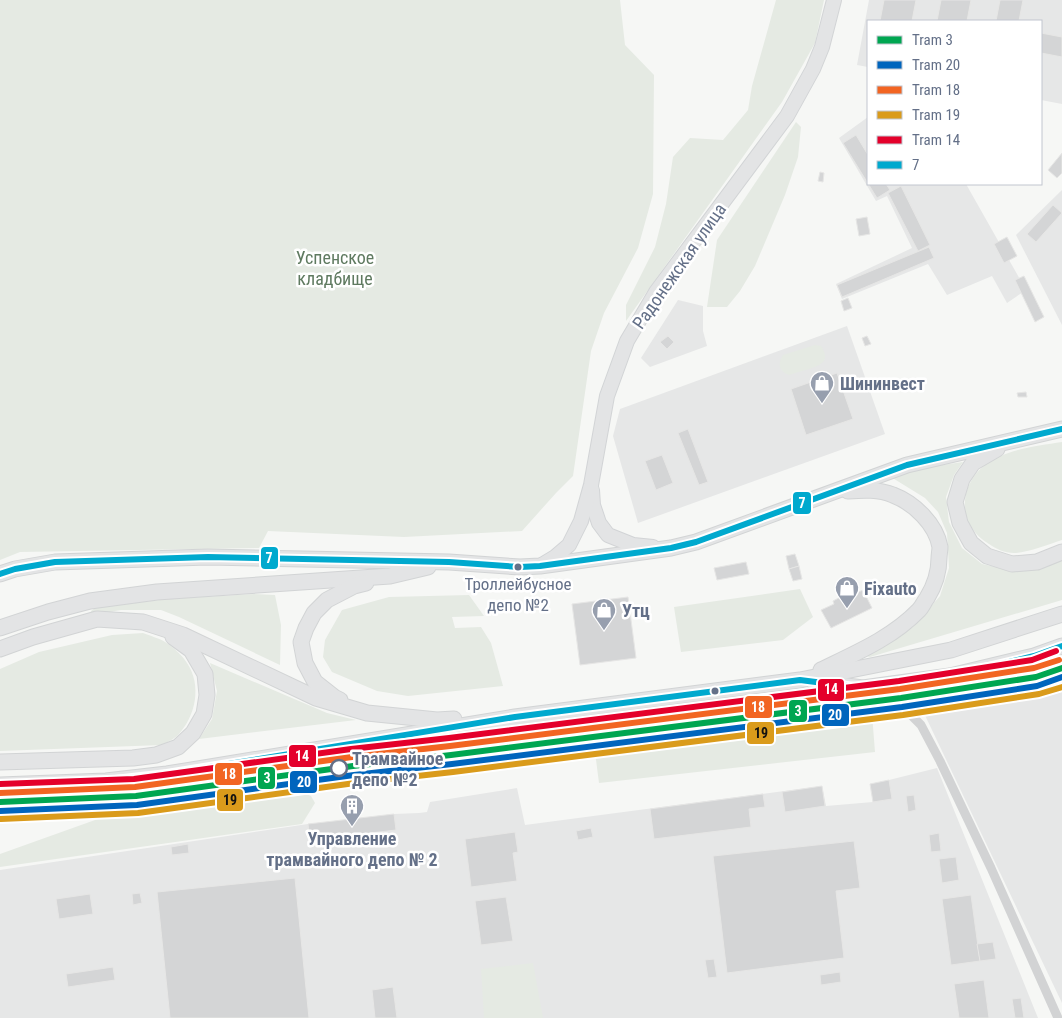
<svg xmlns="http://www.w3.org/2000/svg" width="1062" height="1018" viewBox="0 0 1062 1018" font-family="'Roboto Condensed',sans-serif">
<style>
.built{fill:#e6e7e7}
.green{fill:#e5eae3}
.building{fill:#d4d5d6;stroke:#e6e6e5}
.lines{fill:none;stroke-linecap:round;stroke-linejoin:round}
.secondary-casing{stroke:#d2d4d6;stroke-width:16}
.primary-casing{stroke:#d2d4d5;stroke-width:17}
.street{stroke:#d2d3d4;stroke-width:9}
.secondary{stroke:#e3e4e5;stroke-width:14}
.primary{stroke:#e3e4e5;stroke-width:15}
.bus-1-casing{stroke:#fff;stroke-width:10}
.bus-1{stroke:#00a9ce;stroke-width:6}
.tram-1-casing{stroke:#fff;stroke-width:10}
.tram-2-casing{stroke:#fff;stroke-width:10}
.tram-3-casing{stroke:#fff;stroke-width:10}
.tram-4-casing{stroke:#fff;stroke-width:10}
.tram-5-casing{stroke:#fff;stroke-width:10}
.tram-1{stroke:#00a651;stroke-width:6}
.tram-2{stroke:#0065bd;stroke-width:6}
.tram-3{stroke:#f26522;stroke-width:6}
.tram-4{stroke:#da9b1b;stroke-width:6}
.tram-5{stroke:#e4002b;stroke-width:6}
.bus-dot{fill:#647088;stroke:#fff;stroke-width:2}
.stop-dot{fill:#fff;stroke:#647088;stroke-width:2.5}
.labels{text-anchor:middle;dominant-baseline:central;stroke-width:5;stroke-linejoin:round;paint-order:stroke}
.bus-label{font-size:17px;fill:#647088;stroke:#fff}
.park-label{font-size:18px;fill:#5f7a60;stroke:#fff}
.street-label{font-size:18px;fill:#647088;stroke:#fff}
.poi-label{font-size:18px;font-weight:bold;fill:#647088;stroke:#fff;text-anchor:start}
.stop-label{font-size:18px;font-weight:bold;fill:#647088;stroke:#fff;text-anchor:start}
.line-badge{stroke:#fff;stroke-width:2}
.badge-label{font-size:14px;text-anchor:middle;font-weight:bold;fill:#fff}
.pale-badge-label{font-size:14px;text-anchor:middle;font-weight:bold;fill:#111}
</style>
<rect width="100%" height="100%" fill="#f6f7f5"/>
<g class="built">
<polygon points="869,0 1062,0 1062,104 1041,100 1041,21 868,21 868,67 857,65"/>
<polygon points="868,117 868,184 966,184 1026,290 1007,303 992,276 947,295 928,264 842,299 836,284 912,248 887,196 876,201 839,138"/>
<polygon points="1062,190 1062,325 1016,235"/>
<polygon points="678,300 703,306 703,331 707,346 650,367 641,358"/>
<polygon points="847,326 885,434 638,523 613,436 620,409"/>
<polygon points="1062,680 1062,1003 922,709 997,703"/>
<polygon points="937,768 1038,1018 0,1018 0,870 308,824 394,814 419,813 427,812 430,802 517,788 525,825 822,786 826,806 873,802 870,784 889,780"/>
</g>
<g class="green">
<polygon points="0,0 620,0 625,45 654,75 653,194 638,248 604,313 591,351 573,476 556,493 522,531 404,537 268,531 259,548 20,552 0,560"/>
<polygon points="776,0 824,0 815,43 782,102 626,321 626,305 655,247 666,204 673,157 690,138 723,140 748,110 752,86"/>
<polygon points="796,122 801,127 798,157 785,195 755,266 740,291 727,307 707,307 717,240"/>
<path d="M 815,345 L 821,346 C 831,361 821,365 809,369 C 802,371 795,373 789,375 C 779,371 777,365 783,355 Z"/>
<path d="M 1062,442 L 1062,540 C 1050,544 1027,553 1014,553 C 1005,553 996,549 989,544 C 958,526 957,487 985,465 C 1006,449 1037,446 1062,442 Z"/>
<polygon points="963,462 954,475 946,497 949,522 962,548 982,564 1009,570 1062,556 1062,600 870,657 864,656 913,627 940,596 949,568 947,533 938,512 925,498 891,477 935,466"/>
<polygon points="800,589 813,617 783,640 681,652 674,607"/>
<polygon points="254,594 275,595 281,625 280,665 179,617 161,610 121,610 97,614 91,613 91,611 95,608 167,599"/>
<polygon points="469,595 484,616 452,617 455,628 481,627 491,643 503,686 408,696 377,691 332,672 323,657 325,640 342,610 389,597"/>
<path d="M 143,633 C 150,636 159,638 165,642 C 173,647 182,655 187,663 C 202,685 196,716 178,735 C 174,739 167,742 162,745 L 0,751 L 0,669 L 39,652 L 112,635 Z"/>
<polygon points="210,663 327,713 356,720 199,739 212,719 217,691"/>
<polygon points="872,714 875,752 599,783 595,752"/>
<polygon points="297,790 311,796 315,803 302,824 0,867 0,854 123,810"/>
<polygon points="533,963 543,1018 484,1018 481,969"/>
</g>
<g class="building">
<polygon points="884,0 916,0 912,21 880,21"/>
<polygon points="941,0 971,0 967,21 937,21"/>
<polygon points="1000,0 1023,0 1019,21 996,21"/>
<polygon points="1041,33 1062,37 1062,35 1062,57 1041,53"/>
<polygon points="856,135 868,155 868,184 886,184 890,190 877,198 843,143"/>
<polygon points="1062,153 1062,173 1057,178 1048,170"/>
<polygon points="820,172 824,173 823,182 818,181"/>
<polygon points="901,186 930,245 918,251 888,193"/>
<polygon points="1053,205 1062,213 1036,242 1027,234"/>
<polygon points="867,217 870,234 859,236 856,219"/>
<polygon points="1007,237 1017,256 1004,263 994,244"/>
<polygon points="929,247 934,258 842,297 837,285"/>
<polygon points="1024,276 1044,317 1035,322 1015,280"/>
<polygon points="848,298 852,308 844,311 841,301"/>
<polygon points="668,336 674,342 667,349 660,342"/>
<polygon points="867,336 871,344 865,346 862,338"/>
<polygon points="837,373 853,419 806,435 791,389"/>
<polygon points="1026,392 1027,397 1018,397 1017,393"/>
<polygon points="688,429 708,482 699,485 678,433"/>
<polygon points="662,455 673,483 656,490 645,461"/>
<polygon points="795,554 799,566 789,569 786,556"/>
<polygon points="746,562 749,574 717,580 714,568"/>
<polygon points="799,566 802,579 793,581 789,569"/>
<polygon points="863,590 872,608 831,628 821,610 834,604 833,601 848,593 849,596"/>
<polygon points="628,597 636,658 580,665 572,604"/>
<polygon points="889,780 892,799 873,802 870,784"/>
<polygon points="822,786 825,806 785,812 782,792"/>
<polygon points="763,794 765,807 749,809 751,827 654,839 650,809"/>
<polygon points="914,795 916,810 908,812 906,796"/>
<polygon points="394,814 396,830 310,840 308,824"/>
<polygon points="591,828 593,837 578,840 576,831"/>
<polygon points="515,832 518,852 513,853 517,881 471,887 465,839"/>
<polygon points="939,833 941,851 931,852 929,835"/>
<polygon points="854,841 860,888 836,891 844,958 727,973 713,856"/>
<polygon points="188,844 189,853 172,855 171,847"/>
<polygon points="956,857 959,880 942,883 939,859"/>
<polygon points="295,878 309,1018 170,1018 157,892"/>
<polygon points="140,893 142,903 133,905 132,894"/>
<polygon points="90,894 93,914 59,919 56,899"/>
<polygon points="971,895 980,961 951,965 942,899"/>
<polygon points="506,897 513,941 481,945 475,901"/>
<polygon points="993,942 996,959 980,961 977,944"/>
<polygon points="714,959 717,977 708,978 705,960"/>
<polygon points="113,967 115,980 68,987 66,974"/>
<polygon points="840,972 841,982 821,985 820,975"/>
<polygon points="984,980 989,1018 959,1018 954,984"/>
<polygon points="393,987 397,1018 375,1018 372,990"/>
<polygon points="1021,998 1024,1018 1015,1018 1012,999"/>
</g>
<g class="lines">
<g class="secondary-casing">
<g id="secondary">
<polyline points="592,490 593,505 599,523 608,535 633,545 653,547"/>
<polyline points="540,566 555,557 569,545 581,521 591,485 607,396 627,341 656,292 787,116 813,69 822,47 834,0"/>
</g>
</g>
<g class="primary-casing">
<g id="primary">
<polyline points="997,449 973,463 962,479 955,502 960,523 971,543 987,556 1012,564 1037,562 1062,552"/>
<polyline points="0,574 15,569 55,562 208,557 449,562 520,567 540,566 671,548 696,542 907,465 1062,429"/>
<polyline points="0,628 48,612 90,601 157,592 390,576 428,567"/>
<polyline points="0,649 33,637 97,619 143,622 183,635 316,698 367,713 437,720 454,719"/>
<path d="M 821,670 C 856,653 892,638 919,610 C 922,607 924,602 927,598 C 935,585 939,573 939,558 C 939,555 940,550 940,547 C 936,524 914,503 893,495 C 879,489 863,490 848,491"/>
<polyline points="814,682 863,688 950,676 1034,656 1062,646"/>
<polyline points="340,700 334,697 315,682 305,663 301,642 306,628 314,613 327,600 354,586 366,583"/>
<polyline points="0,762 133,758 156,755 178,747 193,733 204,714 207,695 205,674 191,650 173,637"/>
<polyline points="0,785 106,781 167,774 515,717 800,680 951,650 1062,614"/>
</g>
</g>
<polyline class="street" points="899,682 902,706 921,725 940,761 991,868 1058,1018"/>
<use href="#secondary" class="secondary"/>
<use href="#primary" class="primary"/>
<g class="bus-1-casing">
<g id="bus-1">
<polyline points="0,574 15,569 55,562 208,557 449,562 520,567 540,566 671,548 696,542 907,465 1062,429"/>
<polyline points="0,785 106,781 167,774 515,717 800,680 863,688 950,676 1034,656 1062,646"/>
</g>
</g>
<use href="#bus-1" class="bus-1"/>
<g class="tram-1-casing">
<polyline id="tram-1" points="0,802 136,796 353,766 451,755 901,698 1036,677 1062,668"/>
</g>
<g class="tram-2-casing">
<polyline id="tram-2" points="0,811 137,805 354,775 452,764 902,707 1037,686 1062,677"/>
</g>
<g class="tram-3-casing">
<polyline id="tram-3" points="0,793 135,787 352,757 450,746 900,689 1034,668 1059,660"/>
</g>
<g class="tram-4-casing">
<polyline id="tram-4" points="1,819 138,813 355,783 453,772 903,715 1039,694 1062,687"/>
</g>
<g class="tram-5-casing">
<polyline id="tram-5" points="0,784 134,779 351,749 449,738 899,681 1032,660 1056,651"/>
</g>
<use href="#tram-1" class="tram-1"/>
<use href="#tram-2" class="tram-2"/>
<use href="#tram-3" class="tram-3"/>
<use href="#tram-4" class="tram-4"/>
<use href="#tram-5" class="tram-5"/>
</g>
<defs>
<g id="shop-pin" transform="scale(1.25)"><path d="M0 17L-7.5 6A9.5 9.5 0 1 1 7.5 6Z" fill="#979fae" stroke="#fff"/><path d="M-5-2.5h2.3a2.7 3.5 0 0 1 5.4 0H5L5.5 6h-11ZM-1.5-2.5h3a1.5 2.3 0 0 0-3 0Z" fill="#fff"/></g>
<g id="building-pin" transform="scale(1.25)"><path d="M0 17L-7.5 6A9.5 9.5 0 1 1 7.5 6Z" fill="#979fae" stroke="#fff"/><path d="M-4-6H4V6H1V3H-1V6H-4ZM-2.5-4.3h1.7v1.8h-1.7ZM.8-4.3h1.7v1.8H.8ZM-2.5-1h1.7V.8h-1.7ZM.8-1h1.7V.8H.8Z" fill="#fff"/></g>
</defs>
<g fill-rule="evenodd">
<use href="#shop-pin" x="822" y="383"/>
<use href="#shop-pin" x="847" y="588"/>
<use href="#shop-pin" x="604" y="610"/>
<use href="#building-pin" x="352" y="806"/>
</g>
<g class="bus-dot">
<circle cx="518" cy="567" r="4.5"/>
<circle cx="715" cy="691" r="4.5"/>
</g>
<circle class="stop-dot" cx="339" cy="768" r="8"/>
<g class="labels">
<g class="bus-label">
<text x="518" y="584">Троллейбусное<tspan x="518" dy="21">депо №2</tspan></text>
</g>
<g class="park-label">
<text x="335" y="257">Успенское<tspan x="335" dy="21">кладбище</tspan></text>
</g>
<g class="street-label">
<text transform="translate(679 266) rotate(-55)">Радонежская улица</text>
</g>
<g class="poi-label">
<text x="840" y="383">Шининвест</text>
<text x="864" y="588">Fixauto</text>
<text x="622" y="610">Утц</text>
<text x="352" y="838" text-anchor="middle">Управление<tspan x="352" dy="21">трамвайного депо № 2</tspan></text>
</g>
<g class="stop-label">
<text x="352" y="758">Трамвайное<tspan x="352" dy="21">депо №2</tspan></text>
</g>
</g>
<g class="line-badge">
<rect x="792" y="491" width="20" height="24" rx="5" fill="#00a9ce"/>
<rect x="260" y="546" width="19" height="24" rx="5" fill="#00a9ce"/>
<rect x="817" y="678" width="28" height="24" rx="5" fill="#e4002b"/>
<rect x="744" y="695" width="29" height="24" rx="5" fill="#f26522"/>
<rect x="788" y="699" width="20" height="24" rx="5" fill="#00a651"/>
<rect x="821" y="703" width="29" height="24" rx="5" fill="#0065bd"/>
<rect x="746" y="721" width="29" height="24" rx="5" fill="#da9b1b"/>
<rect x="288" y="744" width="29" height="24" rx="5" fill="#e4002b"/>
<rect x="214" y="762" width="29" height="24" rx="5" fill="#f26522"/>
<rect x="257" y="766" width="19" height="24" rx="5" fill="#00a651"/>
<rect x="289" y="770" width="29" height="24" rx="5" fill="#0065bd"/>
<rect x="216" y="788" width="28" height="24" rx="5" fill="#da9b1b"/>
</g>
<g class="badge-label">
<text x="802" y="508">7</text>
<text x="269" y="563">7</text>
<text x="831" y="694">14</text>
<text x="758" y="712">18</text>
<text x="798" y="716">3</text>
<text x="835" y="720">20</text>
<text x="302" y="761">14</text>
<text x="229" y="779">18</text>
<text x="267" y="783">3</text>
<text x="304" y="787">20</text>
</g>
<g class="pale-badge-label">
<text x="761" y="738">19</text>
<text x="230" y="805">19</text>
</g>
<rect x="867" y="20" width="175" height="165" fill="#ffffff" stroke="#c1c6cf"/>
<rect x="877" y="36" width="25" height="8" fill="#00a651" stroke="#c1c6cf"/>
<text x="912" y="45" font-size="15" fill="#647088">Tram 3</text>
<rect x="877" y="61" width="25" height="8" fill="#0065bd" stroke="#c1c6cf"/>
<text x="912" y="70" font-size="15" fill="#647088">Tram 20</text>
<rect x="877" y="86" width="25" height="8" fill="#f26522" stroke="#c1c6cf"/>
<text x="912" y="95" font-size="15" fill="#647088">Tram 18</text>
<rect x="877" y="111" width="25" height="8" fill="#da9b1b" stroke="#c1c6cf"/>
<text x="912" y="120" font-size="15" fill="#647088">Tram 19</text>
<rect x="877" y="136" width="25" height="8" fill="#e4002b" stroke="#c1c6cf"/>
<text x="912" y="145" font-size="15" fill="#647088">Tram 14</text>
<rect x="877" y="161" width="25" height="8" fill="#00a9ce" stroke="#c1c6cf"/>
<text x="912" y="170" font-size="15" fill="#647088">7</text>
</svg>
